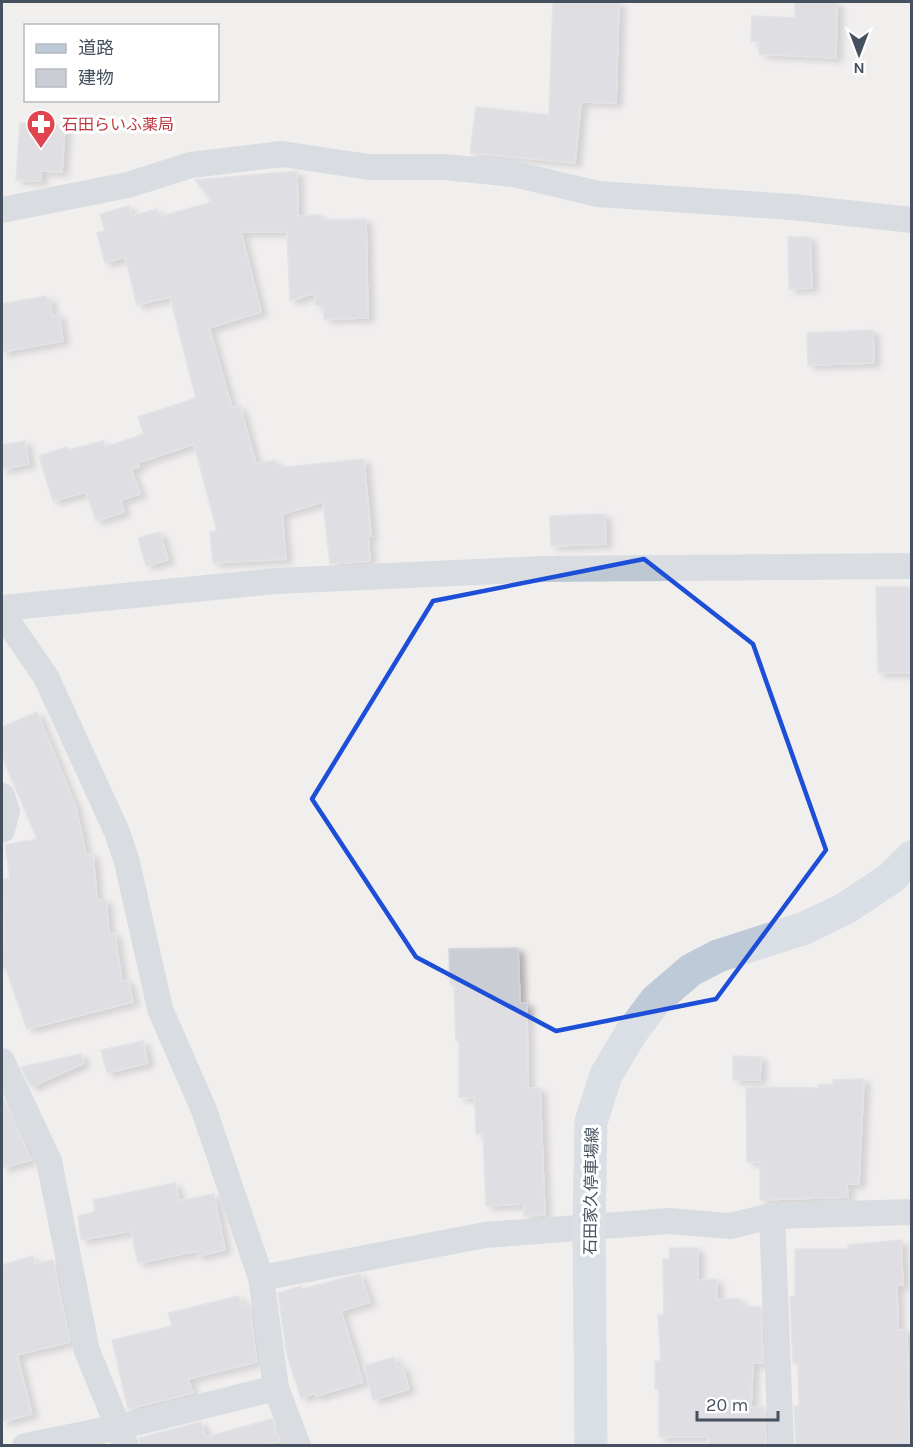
<svg xmlns="http://www.w3.org/2000/svg" width="913" height="1447" viewBox="0 0 913 1447" font-family="Karla,'Noto Sans JP',sans-serif">
<style>
.building{fill:#cacdd4;stroke:#d2d4db;stroke-width:1.5;filter:url(#shadow)}
.lines{fill:none;stroke-linecap:round;stroke-linejoin:round}
.minor{stroke:#bdc8d2;stroke-width:26}
.secondary{stroke:#bfcad9;stroke-width:33}
.marked{fill:none;stroke:#1d4ed8;stroke-width:4.5;stroke-linejoin:round}
.labels{text-anchor:middle;dominant-baseline:central;stroke-width:6;stroke-linejoin:round;paint-order:stroke}
.health-label{font-size:16px;fill:#be3a42;stroke:#fff;text-anchor:start}
.street-label{font-size:16px;fill:#45515e;stroke:#fff}
</style>
<defs>
<filter id="shadow"><feDropShadow dx="6" dy="4" stdDeviation="3" flood-color="#0004"/></filter>
</defs>
<rect width="100%" height="100%" fill="#f1eeee"/>
<g class="building">
<polygon points="553,2 619,2 616,103 581,102 575,163 470,153 476,107 549,115"/>
<polygon points="795,2 837,2 836,58 759,54 759,42 751,41 752,16 795,18"/>
<polygon points="20,123 65,126 62,172 41,171 41,181 16,180"/>
<polygon points="297,171 298,216 321,215 321,220 366,219 368,318 324,319 323,305 315,305 315,293 290,301 287,232 241,232 261,312 209,328 232,408 240,406 256,464 275,460 277,468 364,459 371,536 368,536 370,561 330,564 323,502 282,514 286,559 213,563 210,532 217,531 194,444 138,463 139,467 131,469 140,494 121,500 124,512 96,521 86,492 53,501 39,456 67,447 68,450 103,441 105,447 144,434 138,417 196,398 170,297 137,305 125,257 105,263 97,233 105,231 100,214 129,206 131,216 157,209 159,217 212,202 195,180"/>
<polygon points="788,237 810,237 812,288 789,289"/>
<polygon points="46,296 47,300 50,299 52,316 59,314 63,341 2,352 2,304"/>
<polygon points="873,330 874,363 808,365 807,333"/>
<polygon points="25,441 29,464 2,469 2,445"/>
<polygon points="605,514 606,544 551,546 550,516"/>
<polygon points="160,532 168,560 146,566 138,538"/>
<polygon points="876,587 912,587 912,673 878,673"/>
<polygon points="37,712 76,808 86,854 93,854 97,900 106,899 109,934 115,933 122,982 128,980 133,1002 27,1029 6,969 2,969 2,944 4,944 2,879 10,879 5,845 37,839 2,756 2,727"/>
<polygon points="518,948 520,1003 527,1003 528,1088 540,1088 545,1215 524,1216 524,1204 486,1206 483,1133 476,1134 475,1098 459,1097 459,1041 456,1041 454,985 450,985 449,949"/>
<polygon points="143,1041 148,1063 107,1073 101,1050"/>
<polygon points="81,1054 84,1063 31,1087 21,1067"/>
<polygon points="733,1056 761,1057 760,1080 733,1080"/>
<polygon points="864,1079 859,1184 847,1184 848,1197 760,1200 760,1162 747,1162 746,1087 819,1088 818,1085 833,1084 833,1080"/>
<polygon points="2,1095 31,1160 2,1168"/>
<polygon points="175,1183 179,1201 214,1194 225,1250 198,1256 197,1251 138,1263 131,1231 81,1240 78,1216 93,1212 95,1210 93,1200"/>
<polygon points="901,1240 903,1285 897,1285 898,1330 907,1330 909,1446 796,1446 794,1406 799,1406 798,1363 793,1363 790,1297 795,1296 795,1249 848,1249 848,1245"/>
<polygon points="669,1248 698,1248 698,1280 717,1279 717,1299 740,1299 740,1307 761,1307 763,1363 753,1363 751,1407 764,1407 766,1446 709,1446 708,1437 659,1437 659,1389 655,1389 655,1361 661,1361 658,1315 664,1315 663,1259 670,1259"/>
<polygon points="33,1256 35,1264 53,1260 70,1342 17,1355 32,1414 2,1422 2,1265"/>
<polygon points="360,1274 370,1302 341,1311 363,1382 316,1396 315,1393 301,1398 287,1355 278,1293 301,1286 302,1289"/>
<polygon points="239,1296 241,1306 249,1303 257,1362 188,1379 193,1393 128,1409 112,1340 172,1326 168,1313"/>
<polygon points="394,1357 397,1367 402,1365 409,1389 373,1400 364,1366"/>
<polygon points="272,1419 280,1441 265,1446 141,1446 139,1438 201,1422 206,1437"/>
</g>
<g class="lines">
<g class="minor">
<polyline points="2,210 128,185 191,165 282,154 369,167 445,167 514,174 598,194 792,207 912,220"/>
<polyline points="2,608 276,581 541,569 912,566"/>
<polyline points="2,613 46,677 117,832 127,862 160,1009 204,1110 261,1278 276,1388 298,1446"/>
<polyline points="2,796 7,811 2,830"/>
<polyline points="2,1061 49,1161 87,1351 126,1446"/>
<polyline points="772,1216 781,1446"/>
<polyline points="261,1278 485,1235 669,1221 730,1226 772,1216 912,1212"/>
<polyline points="25,1446 119,1427 276,1388"/>
</g>
<polyline class="secondary" points="591,1446 589,1226 591,1122 606,1075 631,1033 656,1000 691,970 718,956 805,928 846,908 891,878 912,857"/>
</g>
<path d="M0 0H913V1447H0ZM 644,559 L 753,644 L 826,850 L 716,999 L 556,1031 L 416,957 L 312,799 L 433,601 Z" fill="#f1eeee" fill-opacity=".55" fill-rule="evenodd"/>
<path class="marked" d="M 644,559 L 753,644 L 826,850 L 716,999 L 556,1031 L 416,957 L 312,799 L 433,601 Z"/>
<defs>
<g id="pharmacy-pin" transform="scale(1.5)"><path d="M0 17L-7.5 6A9.5 9.5 0 1 1 7.5 6Z" fill="#e0444e" stroke="#fff"/><path d="M-2-6h4v4h4v4h-4v4h-4v-4h-4v-4h4Z" fill="#fff"/></g>
</defs>
<g fill-rule="evenodd">
<use href="#pharmacy-pin" x="41" y="124"/>
</g>
<g class="labels">
<g class="health-label">
<text x="62" y="124">石田らいふ薬局</text>
</g>
<g class="street-label">
<text transform="translate(591 1191) rotate(-89)">石田家久停車場線</text>
</g>
</g>
<rect width="913" height="1447" fill="none" stroke="#45515e" stroke-width="6"/>
<rect x="24" y="24" width="195" height="78" fill="#ffffff" stroke="#b5b9bf" stroke-width="1.5"/>
<rect x="36" y="44" width="30" height="9" fill="#bfcad9" stroke="#b5b9bf" stroke-width="1.5"/>
<text x="78" y="54" font-size="18" fill="#45515e">道路</text>
<rect x="36" y="69" width="30" height="18" fill="#cacdd4" stroke="#b5b9bf" stroke-width="1.5"/>
<text x="78" y="84" font-size="18" fill="#45515e">建物</text>
<g transform="translate(859 54) rotate(180)" stroke="#ffffff" stroke-width="4.5" paint-order="stroke">
<path d="M0-4.5L10 22L0 15L-10 22Z" fill="#45515e"/>
<text y="-9" font-size="16" font-weight="bold" text-anchor="middle" fill="#45515e">N</text>
</g>
<path d="M697 1411v9h81v-9" fill="none" stroke="#45515e" stroke-width="3"/>
<text x="706" y="1411" font-size="18" fill="#45515e" stroke="#ffffff" stroke-width="4.5" paint-order="stroke">20 m</text>
</svg>
